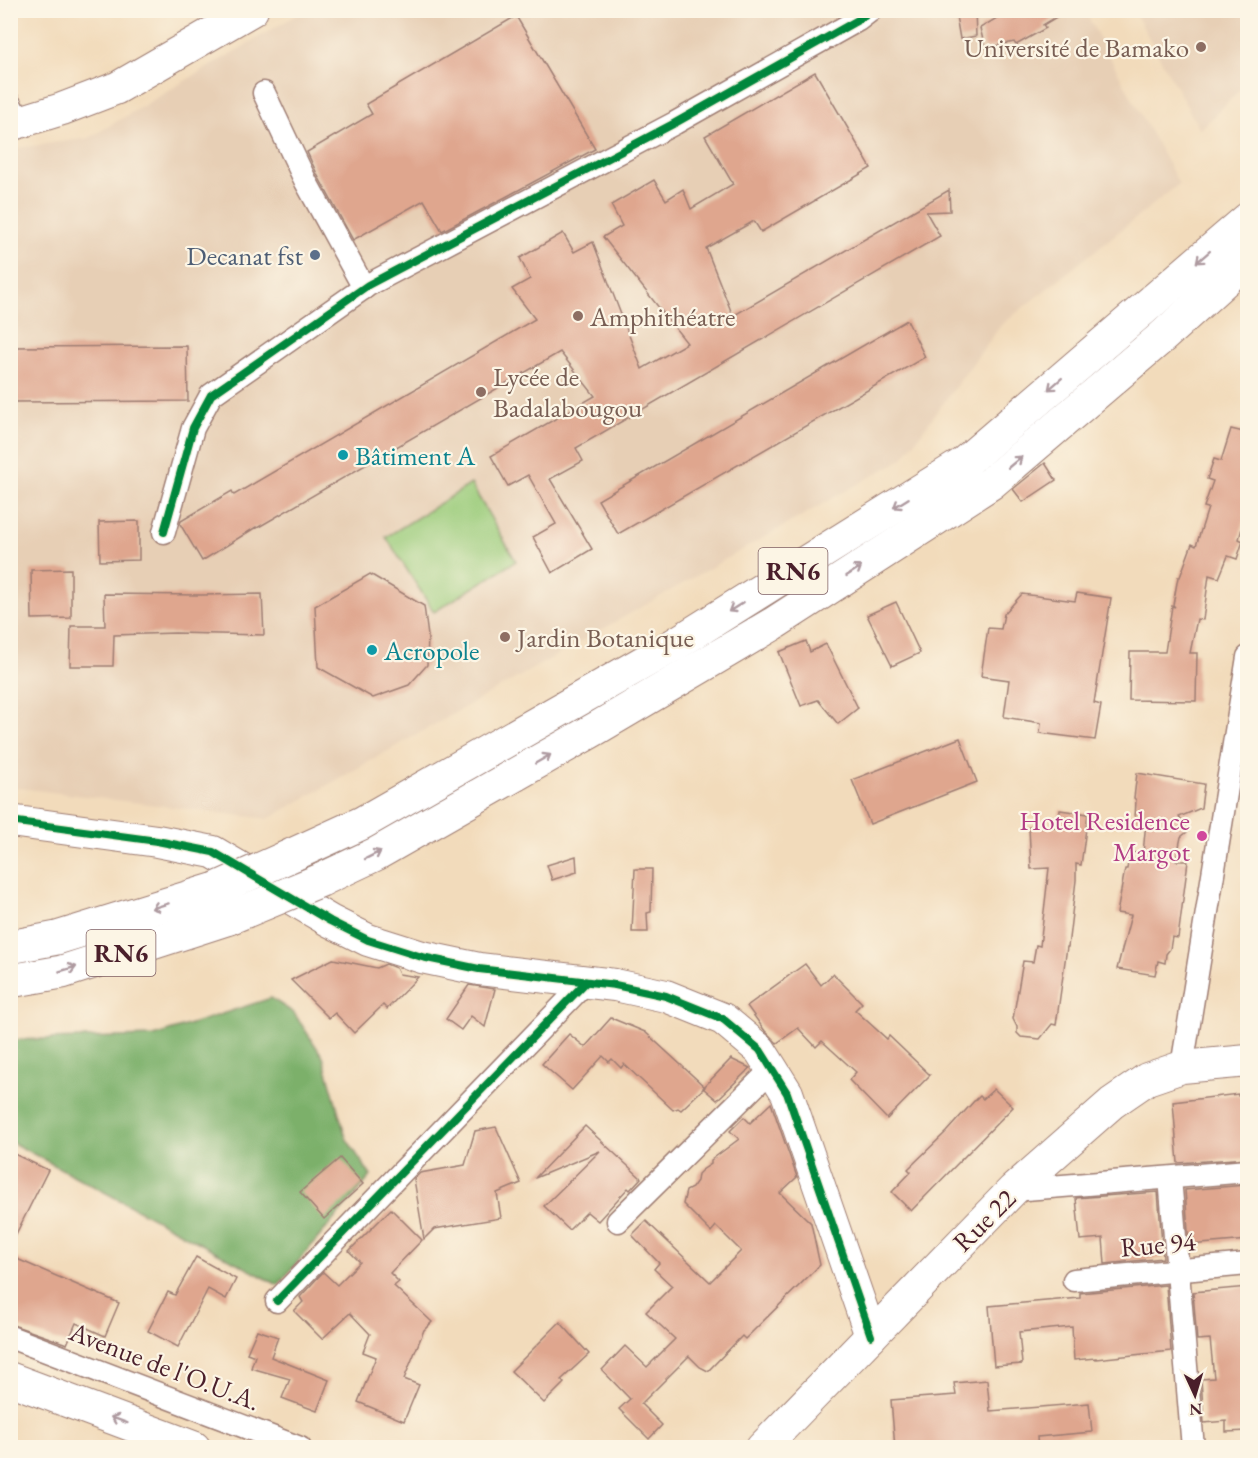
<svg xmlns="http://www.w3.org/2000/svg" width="1258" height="1458" viewBox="0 0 1258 1458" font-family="'EB Garamond',serif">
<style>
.built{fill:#e7cfb5}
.green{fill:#9bcc7b;stroke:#727653;stroke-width:1.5}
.forest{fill:#7cb06b;stroke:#63684b;stroke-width:1.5}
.building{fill:#dfa68e}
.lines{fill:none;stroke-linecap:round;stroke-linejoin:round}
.street-casing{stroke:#9e7d73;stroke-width:25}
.secondary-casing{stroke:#9e7d73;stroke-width:34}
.highway-casing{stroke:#9e7d73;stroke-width:35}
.street{stroke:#fff;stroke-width:22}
.secondary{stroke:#fff;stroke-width:32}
.highway{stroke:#fff;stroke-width:33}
.highway-bridge-casing{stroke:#9e7d73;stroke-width:35;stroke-linecap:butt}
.highway-bridge{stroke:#fff;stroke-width:33}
.cycleway-casing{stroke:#fcf5e5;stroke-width:11}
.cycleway{stroke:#00873e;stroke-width:8}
.oneway{stroke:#ae9aa0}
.education-dot{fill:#8d6e63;stroke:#fcf5e5;stroke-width:2}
.service-dot{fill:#5c6f8a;stroke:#fcf5e5;stroke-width:2}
.culture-dot{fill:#0f9aa8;stroke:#fcf5e5;stroke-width:2}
.hotel-dot{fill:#d1479c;stroke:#fcf5e5;stroke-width:2}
.labels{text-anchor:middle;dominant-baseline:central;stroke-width:4.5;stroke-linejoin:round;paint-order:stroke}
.shield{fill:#fcf5e5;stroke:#7f5f63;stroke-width:1.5}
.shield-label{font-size:26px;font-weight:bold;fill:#4a1f2b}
.education-label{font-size:27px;fill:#785e54;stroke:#fcf5e5;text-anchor:start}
.service-label{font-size:27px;fill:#4e5e75;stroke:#fcf5e5;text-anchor:end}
.culture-label{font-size:27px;fill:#0d838f;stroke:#fcf5e5;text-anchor:start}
.hotel-label{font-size:27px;fill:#b23c85;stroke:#fcf5e5;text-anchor:end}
.street-label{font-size:27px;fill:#4a1f2b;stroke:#fcf5e5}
</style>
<rect width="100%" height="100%" fill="#fcf5e5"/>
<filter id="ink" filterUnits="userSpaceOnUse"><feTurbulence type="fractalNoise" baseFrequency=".0167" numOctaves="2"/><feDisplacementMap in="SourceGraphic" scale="12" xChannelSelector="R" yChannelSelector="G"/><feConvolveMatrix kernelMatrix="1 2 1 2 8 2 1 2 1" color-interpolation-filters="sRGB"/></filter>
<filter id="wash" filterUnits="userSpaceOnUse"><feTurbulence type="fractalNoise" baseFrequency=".008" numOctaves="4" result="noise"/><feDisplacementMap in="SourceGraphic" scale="24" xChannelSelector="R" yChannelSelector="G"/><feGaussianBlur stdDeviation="1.35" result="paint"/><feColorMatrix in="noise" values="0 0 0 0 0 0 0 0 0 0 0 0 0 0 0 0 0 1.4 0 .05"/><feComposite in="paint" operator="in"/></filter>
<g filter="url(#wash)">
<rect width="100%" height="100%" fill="#f2dbbb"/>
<g class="built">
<polygon points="1084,10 1179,184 1001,325 902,459 268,819 11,787 10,149 89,138 303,11"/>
<polygon points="1134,11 1247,11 1247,83 1200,130"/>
</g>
<polygon class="green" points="471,484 516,561 434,612 386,537"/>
<polygon class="forest" points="271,998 294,1013 323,1057 346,1138 371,1176 278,1285 11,1142 11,1040 154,1036"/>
<g id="blocks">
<g class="building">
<polygon points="955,10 975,10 976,36 960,39"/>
<polygon points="1010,10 1068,10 1043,25 1046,28 1016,45 1014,42 985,48 980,28"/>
<polygon points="516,16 595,149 442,231 424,200 353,240 318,176 307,152 372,114 366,104"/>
<polygon points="815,72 871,168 761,232 754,221 706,248 733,316 949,190 950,211 926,212 940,236 576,448 583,461 550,479 592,549 552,573 533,537 556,524 528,475 508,486 491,456 595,396 560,352 257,528 256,527 202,561 180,524 181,521 232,491 234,495 535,319 512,289 530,279 520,258 563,233 574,252 593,242 642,369 687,343 603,237 622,226 611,205 654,180 666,200 683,189 691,209 733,184 705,136"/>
<polygon points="907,320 925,357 618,534 598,500"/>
<polygon points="187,346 188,401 10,402 10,347"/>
<polygon points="1231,429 1248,433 1248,456 1241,477 1248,479 1248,507 1239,539 1243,541 1237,559 1228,556 1219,578 1209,575 1203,620 1197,619 1190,653 1197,653 1196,701 1129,700 1130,652 1165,652 1172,606 1175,607 1173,605 1178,577 1180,577 1192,544 1196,546 1208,508 1204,507 1213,481 1207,479 1214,459 1221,461"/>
<polygon points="1045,463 1056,480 1023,502 1013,489"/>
<polygon points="139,521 139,560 100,561 99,522"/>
<polygon points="71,569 71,618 32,619 31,570"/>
<polygon points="370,574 424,606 428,636 427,665 409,685 373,698 318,667 315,606"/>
<polygon points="1077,593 1111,598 1094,703 1101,705 1095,740 1040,733 1041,723 1004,717 1009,680 981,676 988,628 1001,629 1004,614 1022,594 1075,601"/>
<polygon points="104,594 201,595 262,594 264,635 175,633 114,635 113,666 70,666 71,626 105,626"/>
<polygon points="896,602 920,653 892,666 867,615"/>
<polygon points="806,641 810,652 826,644 858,708 838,724 818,700 801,706 779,652"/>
<polygon points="960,738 977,782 870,824 852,780"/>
<polygon points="1137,773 1204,784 1201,808 1179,817 1188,831 1181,837 1176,861 1188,861 1178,938 1172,937 1170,949 1166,954 1165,963 1158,961 1155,975 1117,969 1131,915 1117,913 1125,869 1127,869 1130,852 1143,854 1146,821 1135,819 1136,800 1134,798"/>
<polygon points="1060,810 1088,814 1081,865 1076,864 1076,880 1068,947 1067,947 1056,1025 1052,1024 1040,1039 1021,1037 1017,1033 1017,1027 1013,1019 1023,961 1033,962 1036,945 1040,946 1049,868 1031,869 1029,827 1058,827"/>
<polygon points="576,856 577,872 552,880 547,865"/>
<polygon points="635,869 652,869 651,912 647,913 648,932 632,932"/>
<polygon points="333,959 377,968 386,964 396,968 399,974 418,977 387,1009 383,1005 354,1033 335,1013 329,1018 291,980"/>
<polygon points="805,964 821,985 833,974 862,1003 855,1010 887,1039 889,1036 930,1075 887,1119 849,1080 856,1072 822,1041 816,1047 798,1028 777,1043 765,1031 747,1006"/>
<polygon points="469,985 495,989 485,1027 471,1016 461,1030 446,1019"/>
<polygon points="611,1018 645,1032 705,1087 681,1110 678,1108 673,1110 624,1064 621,1068 612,1059 609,1062 603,1056 572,1090 542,1064 569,1034 585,1047"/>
<polygon points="731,1059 750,1068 717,1100 703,1088"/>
<polygon points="994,1089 1013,1107 911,1211 892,1192 911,1172 908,1169 946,1132 976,1099 976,1100 980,1096 983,1099"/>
<polygon points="1238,1094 1238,1096 1248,1095 1248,1158 1178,1163 1173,1102"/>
<polygon points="771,1103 797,1177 780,1193 811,1223 820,1265 745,1339 742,1336 708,1371 700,1367 689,1356 641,1404 662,1425 649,1439 619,1409 630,1399 602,1370 625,1346 647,1367 675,1339 646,1312 672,1286 654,1269 659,1263 632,1235 646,1221 710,1282 741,1251 716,1226 711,1232 683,1204 686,1191 692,1188 697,1181 698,1174 702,1170 711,1164 711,1160 739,1139 730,1131 744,1117 750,1123"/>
<polygon points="585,1126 641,1178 630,1190 628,1188 598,1221 587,1212 569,1230 544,1206 600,1151 535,1178"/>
<polygon points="496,1127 521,1183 497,1193 501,1218 434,1229 424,1239 414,1179 420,1173 465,1165 475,1131"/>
<polygon points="10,1152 48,1170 10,1246"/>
<polygon points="340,1158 363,1184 324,1219 300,1192"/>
<polygon points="1246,1185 1248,1240 1189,1245 1185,1190"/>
<polygon points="1158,1192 1163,1258 1105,1264 1103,1238 1080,1240 1076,1198"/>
<polygon points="391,1209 422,1240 390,1273 399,1282 394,1286 432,1322 424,1330 404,1379 419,1385 404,1421 358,1402 376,1357 363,1352 370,1334 350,1313 322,1339 294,1311 303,1302 300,1297 323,1272 337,1285 360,1262 349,1251"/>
<polygon points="10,1256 119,1303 105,1336 76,1323 67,1344 10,1324"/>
<polygon points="196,1257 236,1279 226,1299 208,1289 178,1347 148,1331 168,1292 175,1295"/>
<polygon points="1166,1285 1171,1351 1096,1359 1096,1358 1074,1360 1072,1327 1019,1332 1022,1364 994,1366 989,1306 1080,1298 1080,1293"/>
<polygon points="1248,1287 1248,1316 1246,1316 1248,1431 1226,1432 1226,1421 1204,1423 1201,1379 1214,1378 1210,1339 1197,1340 1193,1292"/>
<polygon points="560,1322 589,1354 561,1380 564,1383 544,1403 511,1371"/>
<polygon points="257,1330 278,1337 271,1357 329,1380 317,1411 282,1398 290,1379 251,1368 255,1356 247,1353"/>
<polygon points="987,1380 990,1411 1089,1403 1092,1432 1037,1437 1038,1448 895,1448 891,1400 956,1395 954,1383"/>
</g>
</g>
</g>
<g filter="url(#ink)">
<use href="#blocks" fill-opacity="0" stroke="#9e7d73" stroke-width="1.5"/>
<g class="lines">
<g class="street-casing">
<g id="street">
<polyline points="264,93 306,182 364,288"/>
<polyline points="10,104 20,122"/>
<polyline points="164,532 193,428 211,395 368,285 675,123 858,20 871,10"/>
<polyline points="1182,1067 1248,657"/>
<polyline points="1170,1178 1193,1448"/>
<polyline points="1013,1190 1248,1171"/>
<polyline points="618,1221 772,1069"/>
<polyline points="1074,1280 1248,1264"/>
<polyline points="277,1301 586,982"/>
<polyline points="10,1337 300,1448"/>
</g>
</g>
<g class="secondary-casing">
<g id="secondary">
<polyline points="10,125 62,109 117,88 252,10"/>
<polyline points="10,821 157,841 213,852 330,921 368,940 422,957 479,969 615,985 666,996 723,1019 760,1050 787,1093 871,1336"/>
<polyline points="762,1448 1013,1190 1112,1103 1147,1079 1182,1067 1248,1061"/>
</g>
</g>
<g class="highway-casing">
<g id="highway">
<polyline points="292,855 362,823 674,645 963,464 1248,219"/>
<polyline points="321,880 376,854 597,728 773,624 991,483 1162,337 1248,259"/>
<polyline points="10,947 57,938 216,889"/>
<polyline points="10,981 62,972 229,918"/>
<polyline points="10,1379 194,1448"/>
</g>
</g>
<use href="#street" class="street"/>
<use href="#secondary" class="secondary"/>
<use href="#highway" class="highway"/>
<g class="highway-bridge-casing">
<g id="highway-bridge">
<polyline points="216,889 292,855"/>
<polyline points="229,918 321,880"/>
</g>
</g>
<use href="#highway-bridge" class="highway-bridge"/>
<g class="cycleway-casing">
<g id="cycleway">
<polyline points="164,532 193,428 211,395 368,285 675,123 858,20 871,10"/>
<polyline points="10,821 157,841 213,852 330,921 368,940 422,957 479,969 615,985 666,996 723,1019 760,1050 787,1093 871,1336"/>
<polyline points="277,1301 586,982"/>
</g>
</g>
<use href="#cycleway" class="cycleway"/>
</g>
<defs><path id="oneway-shaft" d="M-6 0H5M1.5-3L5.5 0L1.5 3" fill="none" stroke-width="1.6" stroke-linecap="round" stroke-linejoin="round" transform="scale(1.5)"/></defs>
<g class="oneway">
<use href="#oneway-shaft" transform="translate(1203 257) rotate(139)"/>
<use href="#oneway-shaft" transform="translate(1055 384) rotate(139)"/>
<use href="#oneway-shaft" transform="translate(1015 462) rotate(-40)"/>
<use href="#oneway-shaft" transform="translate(901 503) rotate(148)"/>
<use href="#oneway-shaft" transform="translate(854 571) rotate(-33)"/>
<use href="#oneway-shaft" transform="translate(736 607) rotate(148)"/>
<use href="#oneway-shaft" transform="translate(543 759) rotate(-30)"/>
<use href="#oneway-shaft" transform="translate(373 855) rotate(-27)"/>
<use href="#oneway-shaft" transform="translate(160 906) rotate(163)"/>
<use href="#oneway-shaft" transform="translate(68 969) rotate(-16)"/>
<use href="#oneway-shaft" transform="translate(119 1420) rotate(-160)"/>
</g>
</g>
<g class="education-dot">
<circle cx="1201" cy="47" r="6"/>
<circle cx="578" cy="316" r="6"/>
<circle cx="481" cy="392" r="6"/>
<circle cx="505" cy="637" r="6"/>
</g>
<circle class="service-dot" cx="315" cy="255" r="6"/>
<g class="culture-dot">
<circle cx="343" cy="455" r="6"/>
<circle cx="372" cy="650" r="6"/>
</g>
<circle class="hotel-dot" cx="1202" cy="836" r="6"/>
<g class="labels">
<g class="shield">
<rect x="758.5" y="548" width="69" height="46" rx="4.5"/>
<rect x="86.5" y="930" width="69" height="46" rx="4.5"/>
</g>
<g class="shield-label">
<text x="793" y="571">RN6</text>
<text x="121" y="953">RN6</text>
</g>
<g class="education-label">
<text x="1189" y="47" text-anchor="end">Université de Bamako</text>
<text x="590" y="316">Amphithéatre</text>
<text x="493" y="376">Lycée de<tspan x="493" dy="31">Badalabougou</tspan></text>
<text x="517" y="637">Jardin Botanique</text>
</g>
<g class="service-label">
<text x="303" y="255">Decanat fst</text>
</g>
<g class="culture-label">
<text x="355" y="455">Bâtiment A</text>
<text x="384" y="650">Acropole</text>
</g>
<g class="hotel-label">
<text x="1190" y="820">Hotel Residence<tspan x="1190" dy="31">Margot</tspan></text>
</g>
<g class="street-label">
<text transform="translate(984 1220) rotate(-45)">Rue 22</text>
<text transform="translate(1158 1244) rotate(-5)">Rue 94</text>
<text transform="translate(165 1366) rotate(21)">Avenue de l'O.U.A.</text>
</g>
</g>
<rect width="1258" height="1458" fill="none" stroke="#fcf5e5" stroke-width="36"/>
<g transform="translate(1195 1395) rotate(176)" stroke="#fcf5e5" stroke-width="4.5" paint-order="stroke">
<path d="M0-4.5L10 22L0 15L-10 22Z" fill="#4a1f2b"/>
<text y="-9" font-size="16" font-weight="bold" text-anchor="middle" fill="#4a1f2b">N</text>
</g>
</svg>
